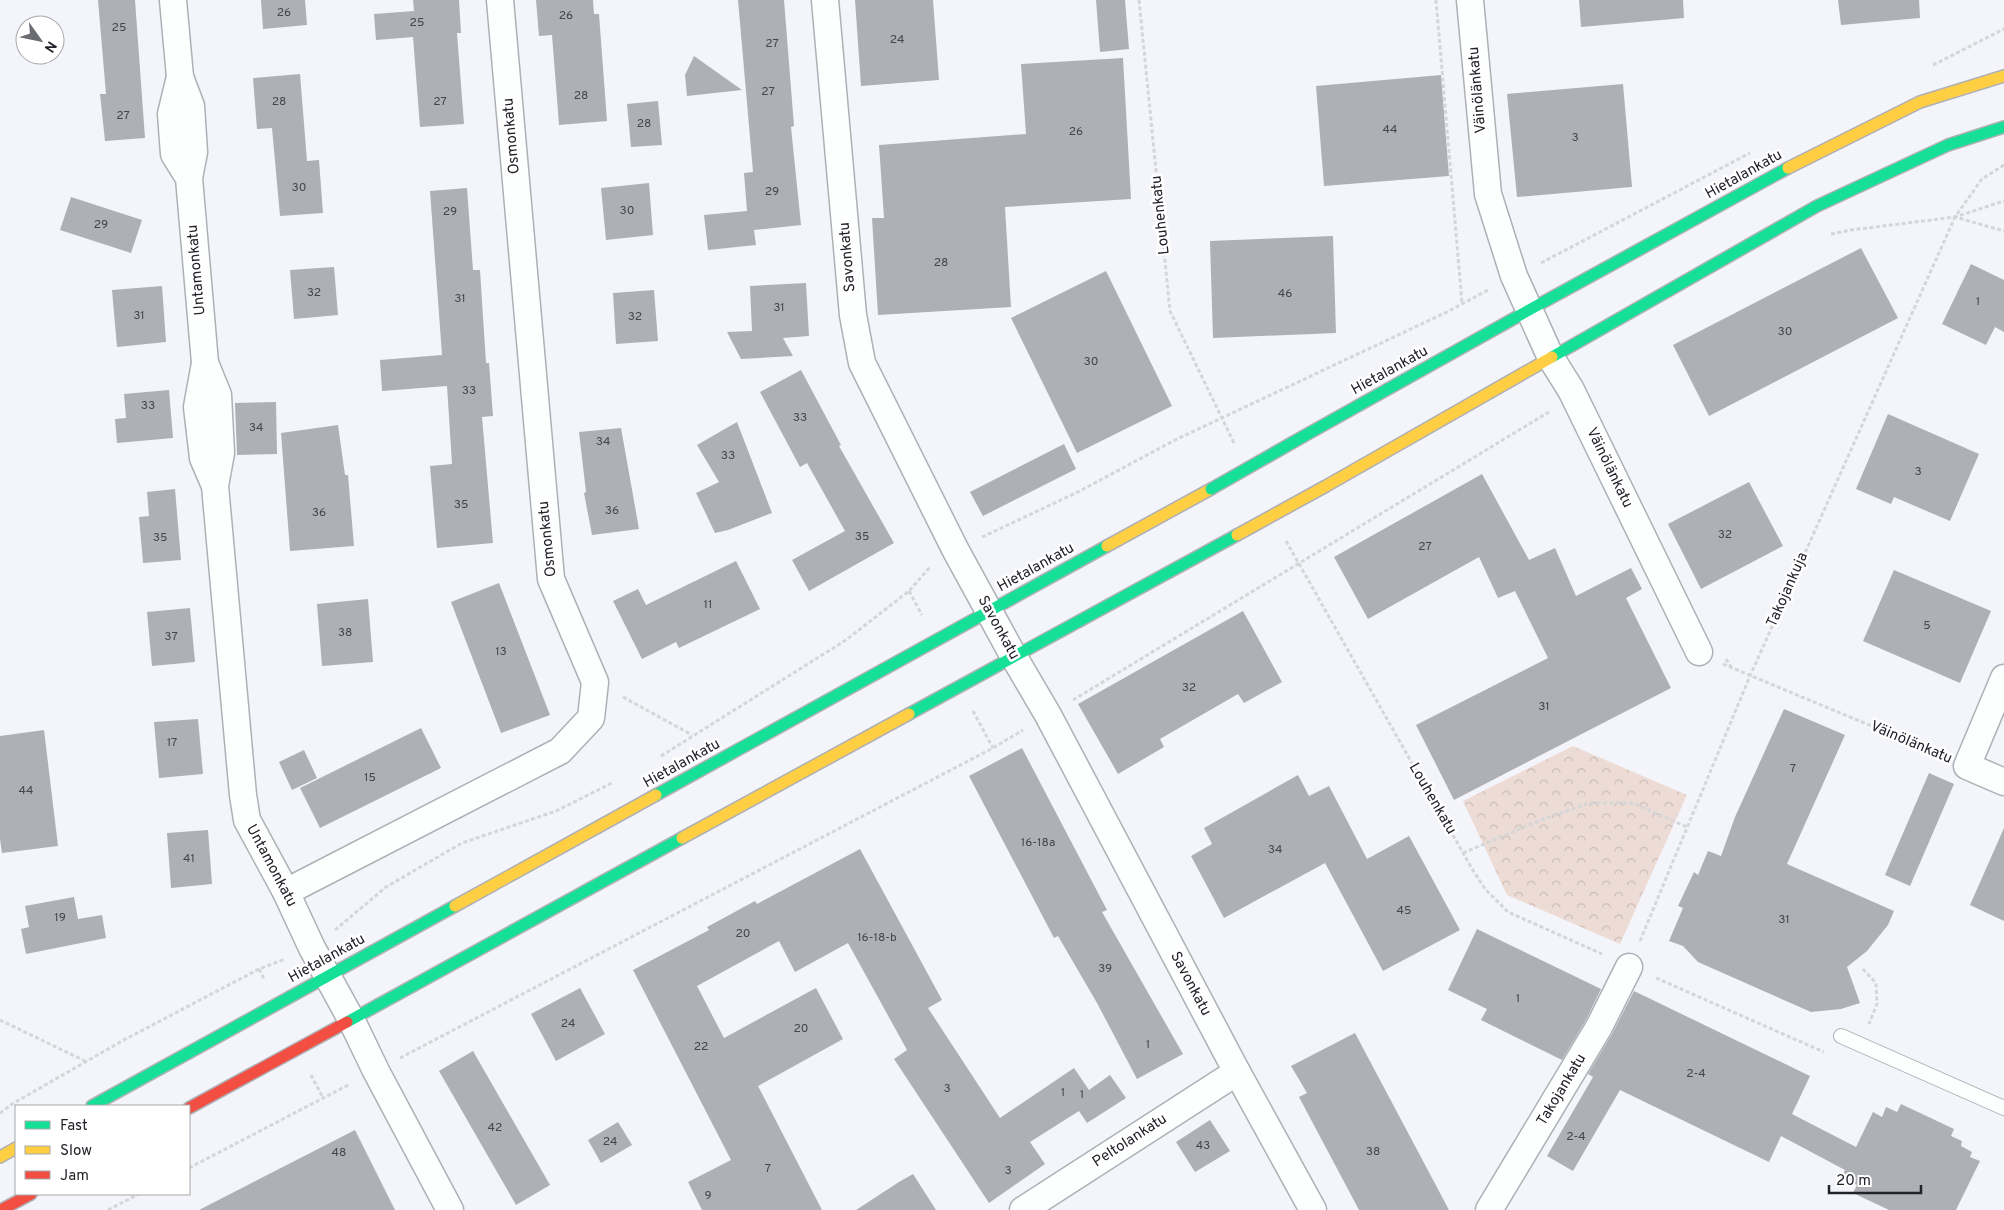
<svg xmlns="http://www.w3.org/2000/svg" width="2004" height="1210" viewBox="0 0 2004 1210" font-family="Overpass,sans-serif">
<style>
.park{fill:url(#park-crowns)}
.building{fill:#afb0b6}
.lines{fill:none;stroke-linecap:round;stroke-linejoin:round}
.lane-casing{stroke:#afb0b6;stroke-width:16}
.street-casing{stroke:#afb0b6;stroke-width:29}
.fast-casing{stroke:#afb0b6;stroke-width:14}
.slow-casing{stroke:#afb0b6;stroke-width:14}
.jam-casing{stroke:#afb0b6;stroke-width:14}
.path{stroke:#d5d6d8;stroke-width:3;stroke-dasharray:4 2.5;stroke-linecap:butt}
.lane{stroke:#fdfefe;stroke-width:14}
.street{stroke:#fdfefe;stroke-width:26}
.fast{stroke:#16e098;stroke-width:11}
.slow{stroke:#ffcf43;stroke-width:11}
.jam{stroke:#f24e42;stroke-width:11}
.fast-bridge-casing{stroke:#afb0b6;stroke-width:14;stroke-linecap:butt}
.slow-bridge-casing{stroke:#afb0b6;stroke-width:14;stroke-linecap:butt}
.fast-bridge{stroke:#16e098;stroke-width:11}
.slow-bridge{stroke:#ffcf43;stroke-width:11}
.labels{text-anchor:middle;dominant-baseline:central;stroke-width:5;stroke-linejoin:round;paint-order:stroke}
.number-label{font-size:12px;fill:#44464c}
.street-label{font-size:15px;fill:#212329;stroke:#fff}
</style>
<defs>
<pattern id="park-crowns" width="20" height="18" patternUnits="userSpaceOnUse" patternTransform="scale(1.25)"><rect width="20" height="18" fill="#eddcd5"/><path d="M2 6a3 3 0 1 1 6 0M12 15a3 3 0 1 1 6 0" fill="none" stroke="#cbbcb7"/></pattern>
</defs>
<rect width="100%" height="100%" fill="#f4f5fb"/>
<polygon class="park" points="1573,746 1687,795 1620,944 1507,895 1463,801"/>
<g class="building">
<polygon points="98,0 135,0 145,138 105,141 100,94 106,94"/>
<polygon points="261,0 305,0 307,25 263,29"/>
<polygon points="413,0 459,0 461,33 457,33 464,124 420,127 413,37 376,40 374,14 414,11"/>
<polygon points="536,0 593,0 594,14 599,14 607,121 559,125 552,35 539,36"/>
<polygon points="738,0 784,0 794,126 791,127 801,225 754,230 756,245 708,250 704,215 747,211 744,173 753,172"/>
<polygon points="855,0 933,0 939,80 861,86"/>
<polygon points="1096,0 1125,0 1129,49 1100,52"/>
<polygon points="1579,0 1683,0 1684,18 1581,27"/>
<polygon points="1838,0 1919,0 1920,18 1841,25"/>
<polygon points="694,56 742,90 687,96 685,75"/>
<polygon points="1123,58 1131,199 1005,207 1011,307 878,315 872,218 884,218 879,145 1026,134 1021,64"/>
<polygon points="300,74 307,161 319,160 323,213 280,216 272,128 257,129 253,78"/>
<polygon points="1441,75 1449,176 1324,186 1316,86"/>
<polygon points="1623,84 1632,187 1517,197 1507,94"/>
<polygon points="658,101 662,145 631,147 627,104"/>
<polygon points="649,183 653,235 606,240 601,188"/>
<polygon points="467,188 473,270 480,270 486,363 489,363 493,416 482,417 493,543 437,548 430,466 452,464 447,386 382,391 380,360 442,355 430,191"/>
<polygon points="71,197 142,220 131,253 60,230"/>
<polygon points="1333,236 1336,333 1213,338 1210,241"/>
<polygon points="1861,248 1898,318 1709,416 1673,345"/>
<polygon points="1971,264 2004,280 2004,332 1995,327 1986,345 1942,324"/>
<polygon points="334,267 338,315 294,319 290,270"/>
<polygon points="1106,271 1172,406 1077,453 1011,318"/>
<polygon points="806,283 809,336 783,338 793,356 741,359 727,332 752,331 750,286"/>
<polygon points="162,286 166,342 117,347 112,290"/>
<polygon points="654,290 658,341 616,344 613,293"/>
<polygon points="801,370 841,445 839,446 894,543 809,591 792,560 845,531 807,463 800,467 760,392"/>
<polygon points="169,390 173,438 117,443 115,419 126,418 124,394"/>
<polygon points="276,402 277,454 237,455 235,403"/>
<polygon points="1888,414 1979,454 1950,521 1894,497 1891,504 1856,489"/>
<polygon points="737,422 772,513 728,530 715,533 696,493 719,482 697,445"/>
<polygon points="338,425 345,475 348,475 354,546 290,551 281,433"/>
<polygon points="621,428 639,529 592,535 584,493 586,492 579,432"/>
<polygon points="1064,444 1076,469 983,516 970,492"/>
<polygon points="1482,474 1529,560 1555,548 1576,596 1631,568 1642,589 1626,598 1671,688 1454,800 1416,725 1548,658 1515,591 1498,598 1479,557 1368,619 1334,557"/>
<polygon points="1749,482 1783,546 1701,589 1668,524"/>
<polygon points="175,489 181,560 143,563 139,517 149,516 147,492"/>
<polygon points="736,561 760,609 679,648 676,642 642,659 613,601 638,589 646,605"/>
<polygon points="1894,570 1991,611 1960,683 1863,641"/>
<polygon points="499,583 550,715 501,733 451,602"/>
<polygon points="368,599 373,662 322,666 317,604"/>
<polygon points="190,608 195,662 152,666 147,612"/>
<polygon points="1243,611 1282,682 1244,703 1238,694 1160,739 1164,747 1118,774 1078,704"/>
<polygon points="1784,709 1845,735 1787,864 1894,911 1888,925 1867,951 1847,967 1860,1003 1841,1009 1811,1012 1698,962 1683,946 1669,941 1683,908 1678,906 1694,872 1698,875 1708,851 1721,856 1735,817"/>
<polygon points="198,719 203,774 159,778 154,722"/>
<polygon points="421,728 441,768 320,828 300,788"/>
<polygon points="44,730 58,846 2,853 0,839 0,736"/>
<polygon points="1022,748 1107,910 1102,912 1183,1054 1137,1079 1097,1003 1058,936 1054,938 969,776"/>
<polygon points="304,750 317,778 292,790 279,762"/>
<polygon points="1929,773 1954,784 1910,886 1885,875"/>
<polygon points="1298,775 1309,796 1329,786 1367,859 1409,836 1460,930 1383,971 1325,863 1224,918 1191,856 1212,844 1204,828"/>
<polygon points="2004,828 2004,921 1970,905"/>
<polygon points="208,830 212,884 171,888 167,833"/>
<polygon points="860,849 942,1000 928,1008 1000,1118 1074,1068 1089,1090 1110,1075 1126,1098 1087,1123 1079,1111 1030,1142 1045,1164 989,1203 894,1059 907,1050 848,943 795,972 779,941 697,986 724,1038 816,988 843,1039 758,1086 822,1210 702,1210 688,1182 731,1160 633,970 709,930 707,927 755,901 757,904"/>
<polygon points="74,897 78,919 102,915 106,938 26,954 21,929 29,927 25,906"/>
<polygon points="1477,929 1601,989 1586,1020 1562,1060 1481,1020 1487,1009 1448,990"/>
<polygon points="580,988 605,1034 556,1061 531,1014"/>
<polygon points="1634,991 1810,1076 1792,1114 1856,1147 1873,1112 1882,1117 1886,1107 1897,1112 1901,1104 1954,1129 1951,1136 1962,1141 1961,1146 1972,1152 1970,1157 1980,1161 1956,1210 1889,1210 1853,1193 1857,1185 1842,1177 1845,1170 1781,1136 1769,1162 1620,1090 1573,1171 1547,1156 1593,1077 1588,1074 1612,1034"/>
<polygon points="1355,1033 1449,1210 1359,1210 1299,1097 1307,1093 1291,1066"/>
<polygon points="473,1051 550,1185 516,1205 439,1071"/>
<polygon points="1210,1120 1230,1151 1195,1172 1176,1142"/>
<polygon points="618,1122 632,1145 601,1163 588,1140"/>
<polygon points="355,1130 395,1210 199,1210"/>
<polygon points="913,1174 936,1210 856,1210 899,1182"/>
</g>
<g class="lines">
<g class="lane-casing">
<polyline id="lane" points="1841,1036 2004,1108"/>
</g>
<g class="street-casing">
<g id="street">
<polyline points="173,0 180,77"/>
<polyline points="825,0 853,315 862,363 955,549 1014,657 1048,715 1237,1072 1313,1210"/>
<polyline points="1470,0 1488,194 1514,276 1551,358 1571,390 1699,652"/>
<polyline points="189,178 174,154 171,114 180,77 191,106 194,152 189,178 205,363"/>
<polyline points="215,486 203,458 197,407 205,363 218,395 221,453 215,486 243,795 247,820 286,892 312,948 351,1019 376,1071 450,1210"/>
<polyline points="2004,678 1967,766 2004,782"/>
<polyline points="286,892 560,751 591,718 595,682 551,579 500,0"/>
<polyline points="1023,1210 1237,1072"/>
<polyline points="1489,1210 1599,1027 1629,967"/>
</g>
</g>
<g class="fast-casing">
<g id="fast">
<polyline points="1552,357 1817,206 1948,145 2004,127"/>
<polyline points="1304,436 1529,310 1788,168"/>
<polyline points="909,714 1237,535"/>
<polyline points="656,795 1107,546"/>
<polyline points="347,1022 682,838"/>
<polyline points="92,1106 455,906"/>
</g>
</g>
<g class="slow-casing">
<g id="slow">
<polyline points="1788,168 1920,102 2004,76"/>
<polyline points="1326,486 1552,357"/>
<polyline points="1107,546 1211,489"/>
<polyline points="682,838 909,714"/>
<polyline points="455,906 656,795"/>
<polyline points="0,1157 16,1148"/>
</g>
</g>
<g class="jam-casing">
<g id="jam">
<polyline points="189,1108 347,1022"/>
<polyline points="1,1210 31,1194"/>
</g>
</g>
<g class="path">
<polyline points="1139,0 1170,311 1234,443"/>
<polyline points="1436,0 1462,303"/>
<polyline points="1933,65 2004,29"/>
<polyline points="2004,165 1982,179 1955,217 2004,201"/>
<polyline points="1831,234 1851,230 1955,217 2004,231"/>
<polyline points="1541,263 1750,153"/>
<polyline points="982,537 1076,493 1177,439 1447,312 1488,290"/>
<polyline points="1286,541 1471,867 1485,889 1508,912 1602,954"/>
<polyline points="909,591 922,615"/>
<polyline points="1726,659 1731,667"/>
<polyline points="1723,664 1941,755"/>
<polyline points="623,697 692,735"/>
<polyline points="1073,700 1549,412"/>
<polyline points="973,711 993,748"/>
<polyline points="661,756 846,640 909,591 931,566"/>
<polyline points="1463,853 1541,820 1589,803 1633,803 1687,827"/>
<polyline points="335,930 386,887 462,843 556,811 612,783"/>
<polyline points="1640,941 1750,676 1955,217"/>
<polyline points="259,969 264,979"/>
<polyline points="1863,969 1876,983 1877,1004 1869,1024"/>
<polyline points="1656,978 1824,1052"/>
<polyline points="0,1020 85,1061"/>
<polyline points="400,1058 993,748 1023,730"/>
<polyline points="311,1075 323,1098"/>
<polyline points="0,1113 12,1104 122,1041 259,969 285,959"/>
<polyline points="189,1168 350,1084"/>
<polyline points="108,1210 139,1194"/>
</g>
<use href="#lane" class="lane"/>
<use href="#street" class="street"/>
<use href="#fast" class="fast"/>
<use href="#slow" class="slow"/>
<use href="#jam" class="jam"/>
<g class="fast-bridge-casing">
<polyline id="fast-bridge" points="1211,489 1304,436"/>
</g>
<g class="slow-bridge-casing">
<polyline id="slow-bridge" points="1237,535 1326,486"/>
</g>
<use href="#fast-bridge" class="fast-bridge"/>
<use href="#slow-bridge" class="slow-bridge"/>
</g>
<g class="labels">
<g class="number-label">
<text x="284" y="13">26</text>
<text x="566" y="16">26</text>
<text x="417" y="23">25</text>
<text x="119" y="28">25</text>
<text x="897" y="40">24</text>
<text x="772" y="44">27</text>
<text x="768" y="92">27</text>
<text x="581" y="96">28</text>
<text x="279" y="102">28</text>
<text x="440" y="102">27</text>
<text x="123" y="116">27</text>
<text x="644" y="124">28</text>
<text x="1390" y="130">44</text>
<text x="1076" y="132">26</text>
<text x="1575" y="138">3</text>
<text x="299" y="188">30</text>
<text x="772" y="192">29</text>
<text x="627" y="211">30</text>
<text x="450" y="212">29</text>
<text x="101" y="225">29</text>
<text x="941" y="263">28</text>
<text x="314" y="293">32</text>
<text x="1285" y="294">46</text>
<text x="460" y="299">31</text>
<text x="1978" y="302">1</text>
<text x="779" y="308">31</text>
<text x="139" y="316">31</text>
<text x="635" y="317">32</text>
<text x="1785" y="332">30</text>
<text x="1091" y="362">30</text>
<text x="469" y="391">33</text>
<text x="148" y="406">33</text>
<text x="800" y="418">33</text>
<text x="256" y="428">34</text>
<text x="603" y="442">34</text>
<text x="728" y="456">33</text>
<text x="1918" y="472">3</text>
<text x="461" y="505">35</text>
<text x="612" y="511">36</text>
<text x="319" y="513">36</text>
<text x="1725" y="535">32</text>
<text x="862" y="537">35</text>
<text x="160" y="538">35</text>
<text x="1425" y="547">27</text>
<text x="708" y="605">11</text>
<text x="1927" y="626">5</text>
<text x="345" y="633">38</text>
<text x="171" y="637">37</text>
<text x="501" y="652">13</text>
<text x="1189" y="688">32</text>
<text x="1544" y="707">31</text>
<text x="172" y="743">17</text>
<text x="1793" y="769">7</text>
<text x="370" y="778">15</text>
<text x="26" y="791">44</text>
<text x="1038" y="843">16-18a</text>
<text x="1275" y="850">34</text>
<text x="189" y="859">41</text>
<text x="1404" y="911">45</text>
<text x="60" y="918">19</text>
<text x="1784" y="920">31</text>
<text x="743" y="934">20</text>
<text x="877" y="938">16-18-b</text>
<text x="1105" y="969">39</text>
<text x="1518" y="999">1</text>
<text x="568" y="1024">24</text>
<text x="801" y="1029">20</text>
<text x="1148" y="1045">1</text>
<text x="701" y="1047">22</text>
<text x="1696" y="1074">2-4</text>
<text x="947" y="1089">3</text>
<text x="1063" y="1093">1</text>
<text x="1082" y="1095">1</text>
<text x="495" y="1128">42</text>
<text x="1576" y="1137">2-4</text>
<text x="610" y="1142">24</text>
<text x="1203" y="1146">43</text>
<text x="1373" y="1152">38</text>
<text x="339" y="1153">48</text>
<text x="768" y="1169">7</text>
<text x="1008" y="1171">3</text>
<text x="708" y="1196">9</text>
</g>
<g class="street-label">
<text transform="translate(1478 90) rotate(-95)">Väinölänkatu</text>
<text transform="translate(512 136) rotate(-95)">Osmonkatu</text>
<text transform="translate(1744 175) rotate(-29)">Hietalankatu</text>
<text transform="translate(1161 215) rotate(-96)">Louhenkatu</text>
<text transform="translate(848 257) rotate(-95)">Savonkatu</text>
<text transform="translate(197 270) rotate(-95)">Untamonkatu</text>
<text transform="translate(1390 371) rotate(-29)">Hietalankatu</text>
<text transform="translate(1609 468) rotate(64)">Väinölänkatu</text>
<text transform="translate(548 539) rotate(-96)">Osmonkatu</text>
<text transform="translate(1036 568) rotate(-29)">Hietalankatu</text>
<text transform="translate(1788 590) rotate(-66)">Takojankuja</text>
<text transform="translate(998 628) rotate(61)">Savonkatu</text>
<text transform="translate(1911 743) rotate(23)">Väinölänkatu</text>
<text transform="translate(682 764) rotate(-29)">Hietalankatu</text>
<text transform="translate(1432 799) rotate(60)">Louhenkatu</text>
<text transform="translate(271 866) rotate(62)">Untamonkatu</text>
<text transform="translate(327 959) rotate(-29)">Hietalankatu</text>
<text transform="translate(1190 984) rotate(62)">Savonkatu</text>
<text transform="translate(1562 1090) rotate(-59)">Takojankatu</text>
<text transform="translate(1130 1141) rotate(-33)">Peltolankatu</text>
</g>
</g>
<rect x="15" y="1105" width="175" height="90" fill="#ffffff" stroke="#a6a7a9"/>
<rect x="25" y="1121" width="25" height="8" fill="#16e098" stroke="#a6a7a9"/>
<text x="60" y="1130" font-size="15" fill="#212329">Fast</text>
<rect x="25" y="1146" width="25" height="8" fill="#ffcf43" stroke="#a6a7a9"/>
<text x="60" y="1155" font-size="15" fill="#212329">Slow</text>
<rect x="25" y="1171" width="25" height="8" fill="#f24e42" stroke="#a6a7a9"/>
<text x="60" y="1180" font-size="15" fill="#212329">Jam</text>
<g transform="translate(40 40) rotate(123)"><circle r="24" fill="#ffffff" stroke="#a6a7a9"/>
<path d="M0-4L9 19L0 12L-9 19Z" fill="#6b6c72"/>
<text y="-8" font-size="14" font-weight="bold" text-anchor="middle" fill="#212329">N</text>
</g>
<path d="M1829 1185v8h92v-8" fill="none" stroke="#212329" stroke-width="2.5"/>
<text x="1836" y="1185" font-size="15" fill="#212329" stroke="#ffffff" stroke-width="4" paint-order="stroke">20 m</text>
</svg>
